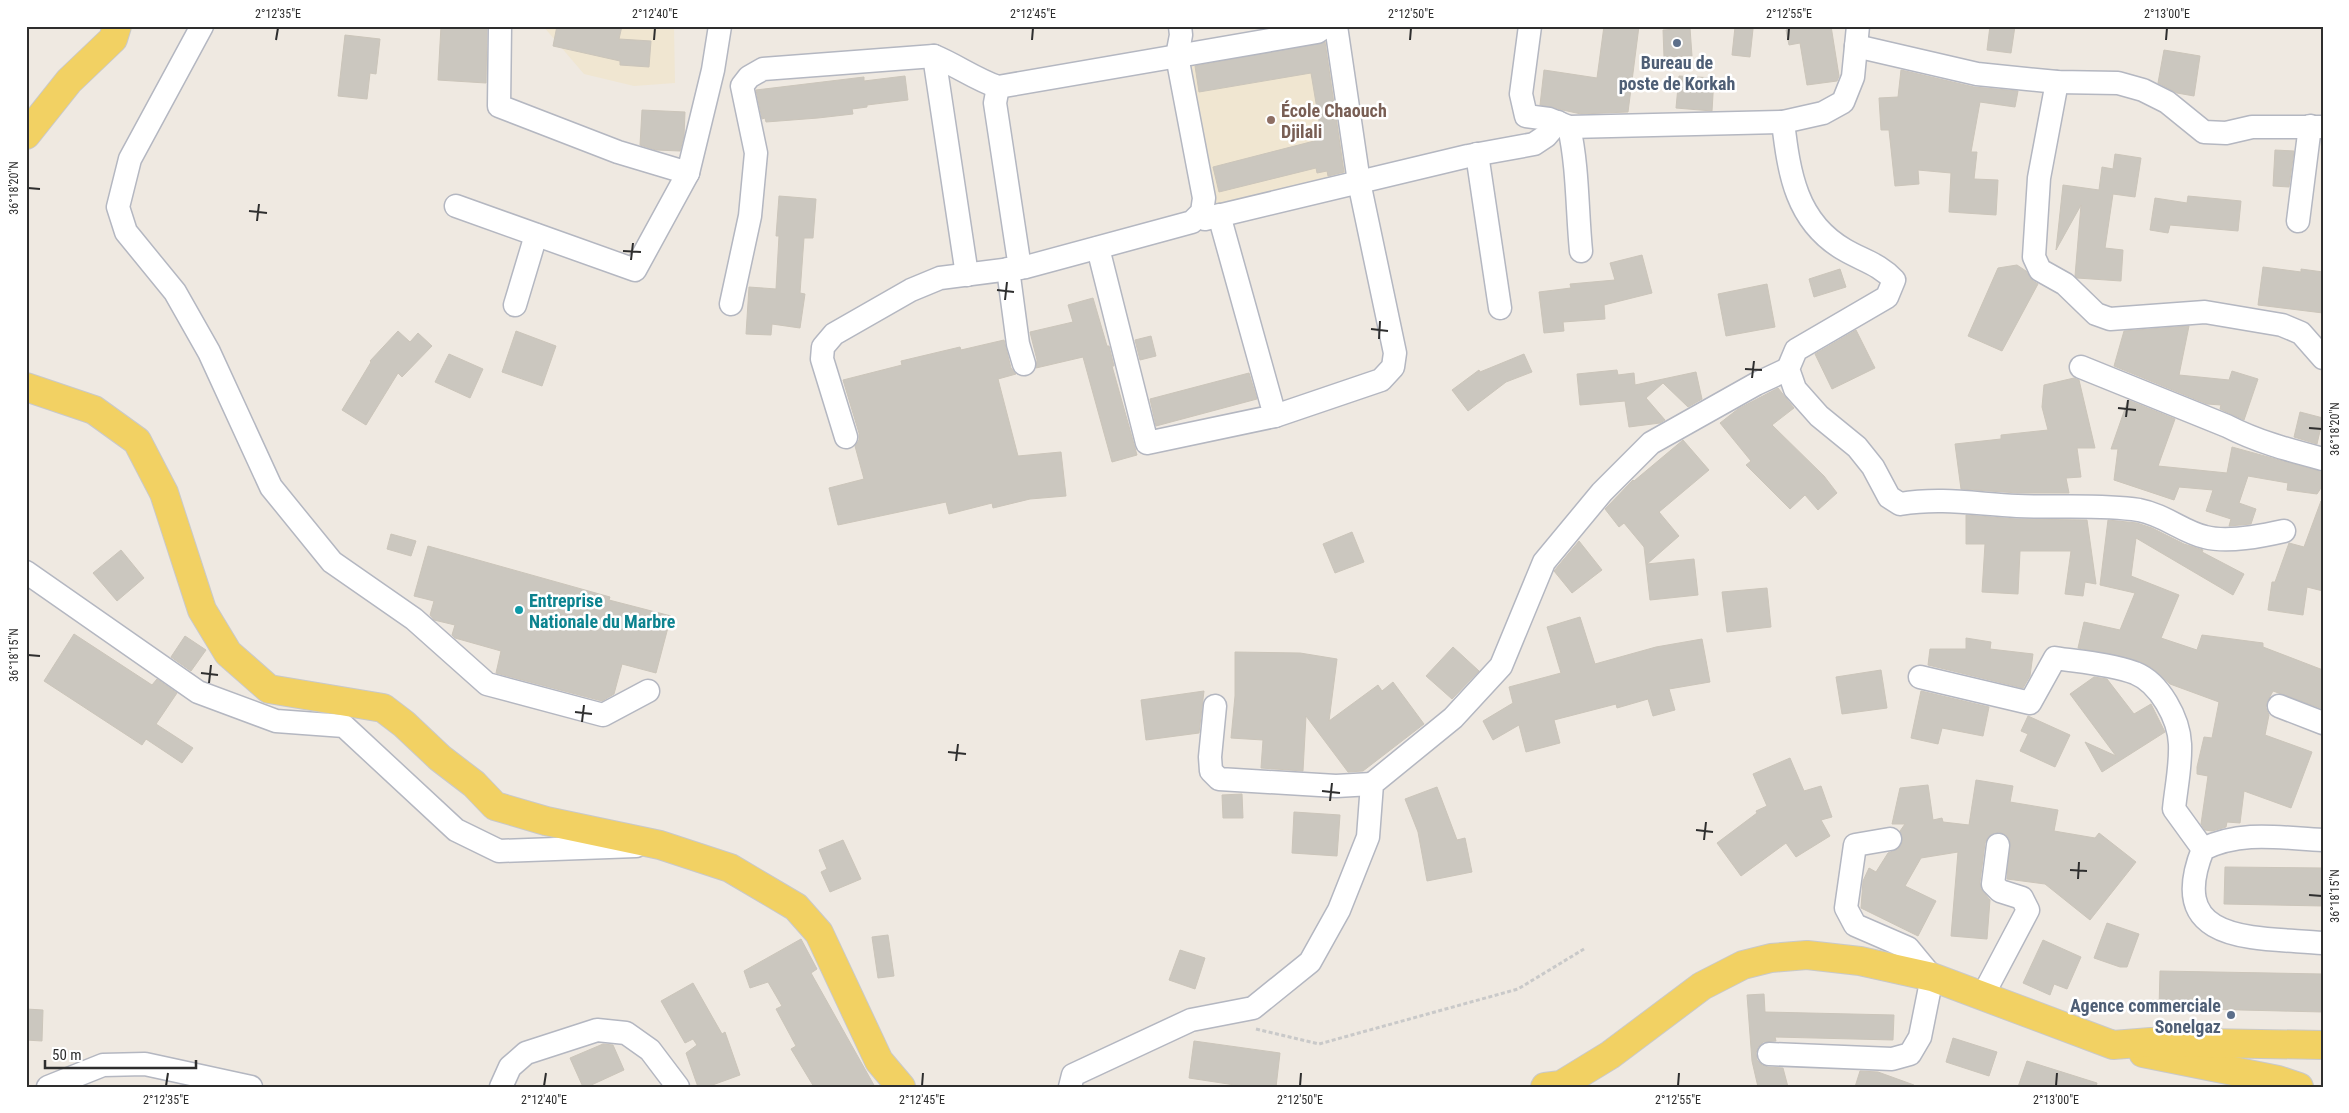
<svg xmlns="http://www.w3.org/2000/svg" width="2349" height="1113" viewBox="0 0 2349 1113" font-family="'Roboto Condensed',sans-serif">
<style>
.education{fill:#f0e6d1}
.building{fill:#cbc7bf;stroke:#cbc5ba}
.lines{fill:none;stroke-linecap:round;stroke-linejoin:round}
.minor-casing{stroke:#b4b7c1;stroke-width:25}
.major-casing{stroke:#c9c9c9;stroke-width:30}
.path{stroke:#c9c9c9;stroke-width:3;stroke-dasharray:4 2.5;stroke-linecap:butt}
.minor{stroke:#fff;stroke-width:22}
.major{stroke:#f2d163;stroke-width:28}
.ticks{fill:none;stroke:#2e2e2e;stroke-width:2}
.service-dot{fill:#5c6f8a;stroke:#fff;stroke-width:2}
.education-dot{fill:#8d6e63;stroke:#fff;stroke-width:2}
.culture-dot{fill:#0f9aa8;stroke:#fff;stroke-width:2}
.labels{text-anchor:middle;dominant-baseline:central;stroke-width:5;stroke-linejoin:round;paint-order:stroke}
.service-label{font-size:18px;font-weight:bold;fill:#4e5e75;stroke:#fff}
.education-label{font-size:18px;font-weight:bold;fill:#785e54;stroke:#fff;text-anchor:start}
.culture-label{font-size:18px;font-weight:bold;fill:#0d838f;stroke:#fff;text-anchor:start}
.neatline{fill:none;stroke:#2e2e2e;stroke-width:2}
.ticks-label{font-size:12px;text-anchor:middle;fill:#2e2e2e}
</style>
<rect width="100%" height="100%" fill="#efe9e1"/>
<g class="education">
<polygon points="543,26 674,26 675,83 634,86 584,74"/>
<polygon points="1329,37 1354,179 1214,211 1187,61"/>
</g>
<g class="building">
<polygon points="441,26 487,26 486,83 438,80"/>
<polygon points="557,26 622,26 619,39 651,41 649,67 620,65 620,61 553,46"/>
<polygon points="1604,26 1639,26 1628,112 1581,114 1540,105 1544,70 1597,78"/>
<polygon points="1798,26 1831,26 1839,76 1837,81 1807,85 1800,43 1789,45 1786,30"/>
<polygon points="1990,26 2015,26 2011,53 1987,50"/>
<polygon points="1735,27 1753,29 1750,57 1732,55"/>
<polygon points="1690,28 1692,56 1664,57 1663,30"/>
<polygon points="345,35 380,39 376,74 370,73 367,99 338,96"/>
<polygon points="1325,42 1344,172 1328,176 1327,171 1317,173 1316,168 1219,192 1213,167 1322,139 1311,73 1199,92 1195,66"/>
<polygon points="2164,50 2200,56 2194,96 2177,93 2158,83"/>
<polygon points="1901,70 1974,87 2018,91 2015,107 1980,102 1971,152 1977,152 1974,179 1998,180 1996,215 1949,212 1951,173 1918,170 1919,184 1895,186 1889,130 1881,130 1879,98 1898,97"/>
<polygon points="905,76 908,100 867,105 867,107 852,109 853,114 818,118 766,122 765,118 762,119 756,90 864,77 864,81"/>
<polygon points="1679,76 1714,78 1712,111 1676,108"/>
<polygon points="642,110 685,112 684,136 680,151 656,150 640,145"/>
<polygon points="2275,150 2294,151 2289,187 2273,186"/>
<polygon points="2115,154 2141,158 2135,197 2113,194 2105,248 2123,250 2121,281 2077,278 2075,276 2081,205 2056,250 2063,185 2099,190 2102,167 2113,169"/>
<polygon points="779,196 816,199 813,238 804,238 800,293 805,294 800,328 772,324 771,335 746,334 749,287 776,289 779,236 776,236"/>
<polygon points="2188,196 2241,201 2238,231 2170,225 2168,233 2150,230 2155,198 2187,203"/>
<polygon points="1642,255 1652,293 1604,305 1605,319 1563,322 1564,331 1544,333 1539,292 1571,288 1570,284 1615,280 1610,263"/>
<polygon points="2017,265 2026,271 2033,281 2038,284 2002,351 1968,336 1998,268"/>
<polygon points="2263,267 2301,272 2301,269 2323,272 2323,313 2258,305"/>
<polygon points="1840,269 1846,287 1814,297 1809,279"/>
<polygon points="1767,284 1775,327 1726,336 1718,294"/>
<polygon points="1093,298 1107,346 1109,346 1114,366 1112,366 1137,455 1112,462 1083,357 1036,368 1037,360 1030,332 1073,322 1068,305"/>
<polygon points="2189,326 2179,375 2229,380 2232,371 2258,379 2244,420 2220,409 2221,405 2207,404 2114,366 2124,331"/>
<polygon points="1856,330 1875,368 1832,389 1815,354"/>
<polygon points="398,331 410,342 418,333 432,346 402,377 398,373 366,425 342,410 371,362 370,361"/>
<polygon points="516,331 556,346 542,386 502,372"/>
<polygon points="1151,336 1156,356 1140,360 1135,340"/>
<polygon points="1004,340 1011,368 1016,374 998,379 1018,456 1061,452 1066,496 1030,499 993,508 992,503 949,514 946,502 838,525 829,488 864,479 855,446 859,440 859,433 843,380 902,365 901,361 960,347 961,350"/>
<polygon points="449,354 483,369 470,398 435,382"/>
<polygon points="1524,354 1532,372 1506,382 1468,411 1452,390 1479,370 1480,372"/>
<polygon points="1617,370 1618,375 1634,373 1635,385 1696,372 1702,399 1688,407 1663,383 1646,398 1665,420 1660,423 1629,427 1625,401 1580,405 1577,374"/>
<polygon points="1249,373 1257,399 1156,426 1150,399"/>
<polygon points="2074,378 2079,380 2095,448 2077,448 2081,477 2066,478 2069,493 2018,493 1961,489 1955,444 2001,439 2001,435 2048,430 2042,407 2044,385"/>
<polygon points="1778,388 1794,408 1772,425 1824,476 1837,493 1818,510 1805,495 1790,509 1746,465 1751,461 1720,423 1738,409"/>
<polygon points="2128,400 2175,419 2158,466 2227,473 2232,447 2323,472 2323,485 2317,494 2287,490 2288,483 2248,476 2239,503 2256,509 2251,524 2229,526 2231,519 2206,511 2213,490 2179,487 2174,500 2114,480 2118,449 2111,449"/>
<polygon points="2300,412 2323,418 2317,444 2294,437"/>
<polygon points="1683,440 1709,470 1659,512 1679,536 1647,564 1694,559 1698,595 1650,600 1644,547 1624,523 1619,527 1605,509 1633,480 1634,481"/>
<polygon points="2321,501 2323,591 2307,587 2303,615 2268,610 2272,582 2275,582 2289,543 2304,547"/>
<polygon points="1966,515 2016,519 2087,520 2096,584 2085,582 2083,596 2065,594 2071,551 2020,551 2018,594 1982,592 1985,544 1966,544"/>
<polygon points="2108,520 2137,523 2152,528 2184,544 2203,550 2202,552 2244,574 2233,595 2136,538 2131,576 2179,595 2161,638 2197,650 2202,635 2263,643 2263,647 2323,670 2323,709 2273,691 2267,702 2266,708 2269,715 2265,735 2312,752 2291,808 2244,791 2240,823 2227,822 2226,827 2212,831 2205,830 2201,824 2208,776 2197,774 2197,767 2204,737 2212,738 2219,702 2170,684 2152,668 2139,661 2078,648 2084,622 2120,630 2135,593 2100,585"/>
<polygon points="1352,532 1364,562 1335,573 1323,544"/>
<polygon points="391,534 416,541 411,556 387,549"/>
<polygon points="1579,541 1602,570 1572,593 1554,571"/>
<polygon points="428,546 610,597 609,600 671,616 656,673 622,664 614,694 602,701 496,673 501,651 455,638 452,635 455,625 434,620 430,615 434,601 414,596"/>
<polygon points="121,550 144,578 117,601 93,573"/>
<polygon points="1767,588 1771,627 1727,632 1722,592"/>
<polygon points="1580,617 1595,664 1656,647 1702,639 1710,682 1669,689 1675,710 1653,716 1648,699 1617,708 1616,704 1554,720 1560,743 1526,752 1519,725 1493,740 1483,721 1513,703 1509,687 1561,673 1547,627"/>
<polygon points="74,634 152,685 157,679 177,693 156,724 193,748 182,763 146,739 142,745 44,681"/>
<polygon points="185,636 206,650 191,671 171,657"/>
<polygon points="1966,638 1991,642 1990,649 2033,654 2030,676 2023,688 1928,665 1930,649 1966,649"/>
<polygon points="1453,647 1479,671 1452,699 1426,676"/>
<polygon points="1235,652 1300,653 1337,659 1329,721 1378,685 1382,691 1393,682 1424,724 1363,771 1348,772 1306,716 1303,771 1261,768 1263,740 1231,738 1235,696"/>
<polygon points="1881,670 1887,708 1842,714 1836,677"/>
<polygon points="2094,677 2107,679 2134,714 2151,704 2165,732 2102,772 2085,742 2116,756 2070,694"/>
<polygon points="1204,691 1199,733 1146,740 1141,700"/>
<polygon points="1921,691 1989,707 1983,736 1942,728 1938,744 1911,738"/>
<polygon points="2028,716 2070,735 2055,767 2020,751 2028,734 2021,731"/>
<polygon points="1790,758 1804,791 1821,786 1832,817 1821,820 1830,836 1796,857 1786,843 1741,876 1717,843 1757,813 1756,811 1767,806 1753,774"/>
<polygon points="1976,780 2013,786 2010,802 2058,810 2054,831 2095,838 2099,833 2136,862 2090,920 2045,884 2007,879 2010,840 2006,835 1999,832 1988,837 1985,843 1980,882 1981,889 1990,900 1987,939 1951,936 1958,852 1921,858 1905,886 1936,901 1918,936 1861,908 1863,881 1869,868 1876,872 1888,853 1898,849 1902,843 1900,831 1905,824 1892,824 1900,788 1928,785 1933,820 1942,818 1943,822 1969,825"/>
<polygon points="1437,787 1457,840 1465,838 1472,872 1427,881 1418,832 1405,799"/>
<polygon points="1242,794 1243,818 1223,818 1222,795"/>
<polygon points="1294,812 1340,815 1337,856 1292,853"/>
<polygon points="843,840 861,879 830,892 821,872 827,869 819,850"/>
<polygon points="2225,867 2323,868 2323,906 2224,904"/>
<polygon points="2107,923 2139,934 2127,967 2120,967 2094,958"/>
<polygon points="888,935 894,976 878,978 872,937"/>
<polygon points="801,939 817,969 811,973 875,1087 814,1087 791,1049 796,1046 776,1009 782,1006 768,982 750,988 744,971"/>
<polygon points="2043,940 2081,957 2067,989 2054,984 2050,995 2023,983"/>
<polygon points="1180,950 1205,958 1195,989 1169,980"/>
<polygon points="2160,971 2323,974 2323,1012 2159,1008"/>
<polygon points="693,983 722,1034 725,1032 740,1075 707,1087 698,1087 686,1053 697,1045 693,1039 685,1043 661,1001"/>
<polygon points="1764,994 1765,1012 1894,1015 1893,1040 1775,1037 1776,1041 1763,1042 1758,1047 1756,1053 1757,1060 1762,1065 1768,1067 1783,1068 1788,1087 1758,1087 1752,1061 1747,995"/>
<polygon points="26,1009 43,1010 42,1041 26,1040"/>
<polygon points="1953,1038 1997,1052 1989,1076 1946,1062"/>
<polygon points="1194,1041 1280,1053 1276,1087 1248,1087 1189,1078"/>
<polygon points="603,1044 613,1045 624,1070 587,1087 583,1087 570,1058"/>
<polygon points="2027,1061 2097,1083 2096,1087 2018,1087"/>
<polygon points="1860,1071 1878,1072 1914,1085 1914,1087 1855,1087"/>
</g>
<g class="lines">
<g class="minor-casing">
<g id="minor">
<polyline points="202,26 130,159 118,207 126,232 175,292 209,352 271,487 332,562 414,619 487,684 603,715 648,691"/>
<polyline points="500,26 499,106 618,152 688,173"/>
<polyline points="1530,26 1521,94 1526,116 1549,119 1569,127 1783,122 1823,113 1843,102 1853,77 1858,26"/>
<polyline points="1856,46 1977,74 2057,82 2118,83 2143,90 2167,102 2204,132 2226,133 2252,127 2323,127"/>
<polyline points="934,56 967,275"/>
<polyline points="2057,82 2039,178 2034,257 2040,270 2065,284 2096,314 2110,319 2205,312 2282,325 2301,333 2323,358"/>
<polyline points="998,87 995,103 1020,268"/>
<path d="M 1783,122 C 1789,173 1796,222 1845,250 C 1864,261 1879,264 1894,280 L 1887,297 L 1796,350 L 1788,369 L 1795,389 L 1819,416 L 1857,447 L 1873,467 L 1889,497 L 1900,504 C 1941,497 1976,504 2017,506 C 2057,508 2099,504 2139,510 C 2165,515 2183,532 2205,537 C 2228,543 2262,536 2284,531"/>
<path d="M 1569,127 C 1578,167 1577,210 1581,251"/>
<polyline points="1477,154 1500,308"/>
<polyline points="456,206 635,270 688,173 713,70 720,26"/>
<polyline points="1205,219 1468,156 1534,144 1546,136 1558,122"/>
<polyline points="2298,221 2310,126"/>
<polyline points="1098,248 1147,443 1275,416 1219,215"/>
<polyline points="1008,269 1018,344 1024,364"/>
<path d="M 731,304 L 750,216 L 756,153 L 742,86 L 749,77 L 763,69 L 934,56 C 956,65 975,79 998,87 L 1317,32 L 1326,26"/>
<polyline points="515,305 536,235"/>
<path d="M 2081,367 L 2227,426 C 2258,442 2289,450 2323,459"/>
<polyline points="1275,416 1381,380 1393,367 1395,353 1359,182 1336,26"/>
<polyline points="846,437 822,359 823,347 834,334 911,290 940,278 1026,267 1192,222 1202,212 1204,198 1177,56 1181,35 1180,26"/>
<polyline points="26,572 198,692 276,721 344,726 456,830 499,851 636,846"/>
<path d="M 1920,677 L 2030,703 L 2055,658 C 2081,662 2110,664 2135,673 C 2160,683 2179,719 2180,744 C 2181,766 2176,788 2174,809 L 2203,849"/>
<polyline points="1215,706 1210,757 1211,771 1219,779 1336,786 1372,784"/>
<polyline points="2279,706 2323,723"/>
<path d="M 2323,840 C 2281,838 2242,830 2203,849 C 2164,946 2257,937 2323,943"/>
<polyline points="1982,997 2028,910 2022,898 2000,891 1993,884 1998,845"/>
<polyline points="1769,1054 1892,1059 1910,1054 1920,1037 1932,977 1908,948 1855,925 1846,908 1855,845 1890,839"/>
<polyline points="48,1087 103,1065 145,1064 251,1087"/>
<polyline points="501,1087 510,1067 526,1053 597,1030 626,1033 650,1050 678,1087"/>
<polyline points="1070,1087 1073,1075 1191,1020 1253,1008 1310,962 1339,910 1368,837 1372,784 1453,718 1501,666 1544,562 1602,492 1651,443 1756,384 1788,369"/>
</g>
</g>
<g class="major-casing">
<g id="major">
<polyline points="26,135 69,81 113,39 117,26"/>
<polyline points="26,387 94,410 137,441 164,493 202,610 228,653 269,689 383,708 404,724 440,758 474,784 495,806 546,821 660,845 730,868 796,907 819,933 879,1061 901,1087"/>
<polyline points="2143,1053 2278,1080 2299,1087"/>
<polyline points="1545,1087 1561,1085 1610,1055 1702,986 1743,965 1771,958 1807,955 1860,961 1932,977 2113,1045 2151,1042 2323,1045"/>
</g>
</g>
<polyline class="path" points="1256,1029 1319,1044 1518,989 1584,949"/>
<use href="#minor" class="minor"/>
<use href="#major" class="major"/>
</g>
<path class="ticks" d="M 276,40 L 278,28M 654,40 L 655,28M 1032,40 L 1033,28M 1410,40 L 1411,28M 1788,40 L 1789,28M 2166,40 L 2167,28M 28,188 L 40,189M 249,211 L 267,213M 257,221 L 259,204M 623,251 L 641,252M 631,260 L 633,243M 997,290 L 1014,292M 1005,300 L 1007,282M 1371,329 L 1388,331M 1379,339 L 1380,321M 1745,369 L 1762,370M 1752,378 L 1754,361M 2118,408 L 2136,410M 2126,417 L 2128,400M 2309,428 L 2322,429M 28,655 L 40,656M 201,673 L 218,675M 209,683 L 211,665M 575,712 L 592,714M 582,722 L 584,705M 948,752 L 966,754M 956,761 L 958,744M 1322,791 L 1340,793M 1330,801 L 1332,783M 1696,830 L 1713,832M 1704,840 L 1706,822M 2070,870 L 2087,871M 2078,879 L 2079,862M 2309,895 L 2322,896M 166,1086 L 168,1073M 544,1086 L 546,1073M 922,1086 L 923,1073M 1300,1086 L 1301,1073M 1678,1086 L 1679,1073M 2056,1086 L 2057,1073"/>
<g class="service-dot">
<circle cx="1677" cy="43" r="5"/>
<circle cx="2231" cy="1015" r="5"/>
</g>
<circle class="education-dot" cx="1271" cy="120" r="5"/>
<circle class="culture-dot" cx="519" cy="610" r="5"/>
<g class="labels">
<g class="service-label">
<text x="1677" y="62">Bureau de<tspan x="1677" dy="21">poste de Korkah</tspan></text>
<text x="2221" y="1005" text-anchor="end">Agence commerciale<tspan x="2221" dy="21">Sonelgaz</tspan></text>
</g>
<g class="education-label">
<text x="1281" y="110">École Chaouch<tspan x="1281" dy="21">Djilali</tspan></text>
</g>
<g class="culture-label">
<text x="529" y="600">Entreprise<tspan x="529" dy="21">Nationale du Marbre</tspan></text>
</g>
</g>
<rect width="2349" height="1113" fill="none" stroke="#ffffff" stroke-width="55"/>
<path d="M45 1060v8h151v-8" fill="none" stroke="#2e2e2e" stroke-width="2.5"/>
<text x="52" y="1060" font-size="15" fill="#2e2e2e" stroke="#ffffff" stroke-width="4" paint-order="stroke">50 m</text>
<rect x="28" y="28" width="2294" height="1058" class="neatline"/>
<g class="ticks-label">
<text x="278" y="18">2°12'35"E</text>
<text x="655" y="18">2°12'40"E</text>
<text x="1033" y="18">2°12'45"E</text>
<text x="1411" y="18">2°12'50"E</text>
<text x="1789" y="18">2°12'55"E</text>
<text x="2167" y="18">2°13'00"E</text>
<text transform="translate(14 188) rotate(-90)" y="4">36°18'20"N</text>
<text transform="translate(2335 429) rotate(-90)" y="4">36°18'20"N</text>
<text transform="translate(14 655) rotate(-90)" y="4">36°18'15"N</text>
<text transform="translate(2335 896) rotate(-90)" y="4">36°18'15"N</text>
<text x="166" y="1104">2°12'35"E</text>
<text x="544" y="1104">2°12'40"E</text>
<text x="922" y="1104">2°12'45"E</text>
<text x="1300" y="1104">2°12'50"E</text>
<text x="1678" y="1104">2°12'55"E</text>
<text x="2056" y="1104">2°13'00"E</text>
</g>
</svg>
